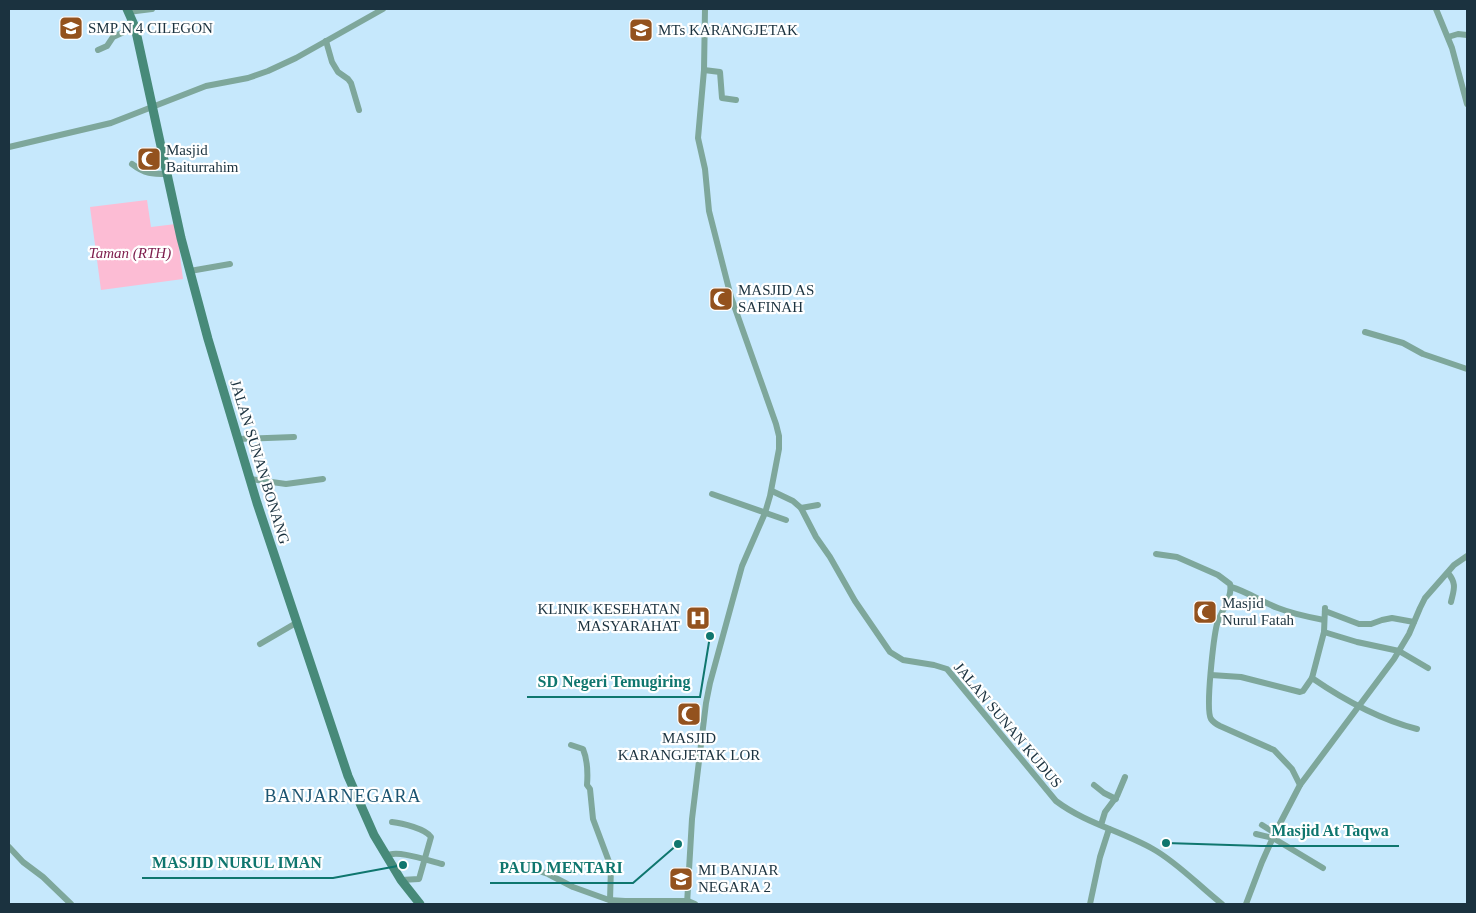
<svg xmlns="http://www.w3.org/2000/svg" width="1476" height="913" viewBox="0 0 1476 913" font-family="'Times New Roman',serif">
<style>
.green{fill:#fcbcd4}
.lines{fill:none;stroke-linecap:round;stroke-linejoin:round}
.street{stroke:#7ea79b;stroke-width:6}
.secondary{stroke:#478a79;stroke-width:9}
.labels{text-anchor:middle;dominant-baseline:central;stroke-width:4.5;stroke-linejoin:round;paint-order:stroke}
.poi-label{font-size:15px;fill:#1b323f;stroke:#fff;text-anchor:start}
.park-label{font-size:15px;font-style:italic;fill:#7d1c4c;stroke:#fff}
.street-label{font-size:15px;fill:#1b323f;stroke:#fff}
.quarter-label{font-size:18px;letter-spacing:1px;fill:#1b5471;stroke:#fff}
.leader{fill:none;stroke:#0f766e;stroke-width:2}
.callout-dot{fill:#0f766e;stroke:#fff;stroke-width:2}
.callout-label{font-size:16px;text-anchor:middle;font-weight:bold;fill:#0f766e;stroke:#fff;stroke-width:4.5;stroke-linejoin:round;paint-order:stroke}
</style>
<rect width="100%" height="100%" fill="#c6e8fc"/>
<polygon class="green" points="147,200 151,227 176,224 183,279 101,290 90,207"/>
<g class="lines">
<g class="street">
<polyline points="1436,9 1452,48 1467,104"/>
<polyline points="128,12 152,9"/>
<polyline points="705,30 757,30"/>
<polyline points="1448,37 1458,34 1467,35"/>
<polyline points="326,41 332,62 338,72 348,79 351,83 359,110"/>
<polyline points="98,50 107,46 113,37 135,27"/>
<polyline points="704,70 720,72 722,98 736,100"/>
<polyline points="9,147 111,123 206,86 248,78 268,71 296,58 383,9"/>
<path d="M 132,164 C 145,174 152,174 168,174"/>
<polyline points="190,271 230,264"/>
<polyline points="1365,332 1403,343 1423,354 1467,369"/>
<polyline points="238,439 294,437"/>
<polyline points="250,479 286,484 323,479"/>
<path d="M 772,491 L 793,501 L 801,508 L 816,537 L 830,557 L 855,601 L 890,652 L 903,660 L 934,665 L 947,669 L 1056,801 C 1085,823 1121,831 1153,849 C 1178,863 1199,886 1222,904"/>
<polyline points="712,494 786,520"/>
<polyline points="801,508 818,505"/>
<path d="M 1156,554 L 1177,557 L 1218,575 L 1230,584 C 1233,597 1221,611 1217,624 C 1214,636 1205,709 1211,719 C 1213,722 1216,724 1220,726 L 1274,750 L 1292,769 L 1300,785"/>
<path d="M 1448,573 C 1457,584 1454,589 1451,602"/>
<path d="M 1231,587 C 1248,592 1262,602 1278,608 C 1293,614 1308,617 1324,620"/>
<path d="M 1325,608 L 1324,632 L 1312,678 C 1344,700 1378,719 1417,729"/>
<polyline points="1325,611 1359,624 1371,624 1382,620 1392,618 1414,622"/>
<polyline points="1324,632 1357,642 1399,651 1428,668"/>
<polyline points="260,644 296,623"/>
<polyline points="1211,675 1241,677 1300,692 1303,691 1312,678"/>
<path d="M 571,745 L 583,749 C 588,761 588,772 587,785 L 590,789 L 593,819 L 611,867 L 610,900"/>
<polyline points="1094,785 1104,793 1116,799"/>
<path d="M 392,822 C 402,823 426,829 431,837 L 419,879 L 401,880"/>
<polyline points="1101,825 1105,812 1117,796 1125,777"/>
<polyline points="1262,825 1275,833"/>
<polyline points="1256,834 1273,838 1323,868"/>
<polyline points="9,847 23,862 43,877 71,904"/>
<path d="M 386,856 C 397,849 429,861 442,864"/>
<polyline points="533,869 548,874 573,887 609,900 625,901 688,901 695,904"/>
<polyline points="687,904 692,819 706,703 710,683 742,566 765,513 770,496 779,449 779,436 776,424 731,297 709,211 705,169 698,138 704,70 705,9"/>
<polyline points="1090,904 1100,857 1109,829"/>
<polyline points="1246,904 1262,862 1275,833 1300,785 1394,659 1409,634 1420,608 1425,598 1454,565 1467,556"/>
</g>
<polyline class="secondary" points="127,9 135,27 181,238 208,339 257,503 348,776 374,835 401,880 420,904"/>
</g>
<defs>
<g id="school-square" transform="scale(1.25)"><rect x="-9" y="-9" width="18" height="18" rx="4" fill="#93521e" stroke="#fff"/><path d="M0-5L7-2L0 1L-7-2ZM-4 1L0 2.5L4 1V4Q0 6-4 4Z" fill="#fff"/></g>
<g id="mosque-square" transform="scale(1.25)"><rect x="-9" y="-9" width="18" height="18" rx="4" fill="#93521e" stroke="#fff"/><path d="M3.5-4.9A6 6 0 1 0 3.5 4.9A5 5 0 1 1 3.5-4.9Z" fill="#fff"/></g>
<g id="hospital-square" transform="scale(1.25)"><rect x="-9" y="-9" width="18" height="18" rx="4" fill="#93521e" stroke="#fff"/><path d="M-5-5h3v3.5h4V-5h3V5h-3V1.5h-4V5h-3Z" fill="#fff"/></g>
</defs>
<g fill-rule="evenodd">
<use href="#school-square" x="71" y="28"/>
<use href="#school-square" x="641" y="30"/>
<use href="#mosque-square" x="149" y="159"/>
<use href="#mosque-square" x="721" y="299"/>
<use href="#mosque-square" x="1205" y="612"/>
<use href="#hospital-square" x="698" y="618"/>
<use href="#mosque-square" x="689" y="714"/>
<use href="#school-square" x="681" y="879"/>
</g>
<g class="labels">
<g class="poi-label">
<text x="88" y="28">SMP N 4 CILEGON</text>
<text x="658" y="30">MTs KARANGJETAK</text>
<text x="166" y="150">Masjid<tspan x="166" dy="17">Baiturrahim</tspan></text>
<text x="738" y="290">MASJID AS<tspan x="738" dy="17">SAFINAH</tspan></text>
<text x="1222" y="603">Masjid<tspan x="1222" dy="17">Nurul Fatah</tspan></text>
<text x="680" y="609" text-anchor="end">KLINIK KESEHATAN<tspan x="680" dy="17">MASYARAHAT</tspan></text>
<text x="689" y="738" text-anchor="middle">MASJID<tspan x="689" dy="17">KARANGJETAK LOR</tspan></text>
<text x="698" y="870">MI BANJAR<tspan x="698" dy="17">NEGARA 2</tspan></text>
</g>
<g class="park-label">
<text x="130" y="253">Taman (RTH)</text>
</g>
<g class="street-label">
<text transform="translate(260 462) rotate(73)">JALAN SUNAN BONANG</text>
<text transform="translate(1008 725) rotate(50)">JALAN SUNAN KUDUS</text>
</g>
<g class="quarter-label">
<text x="343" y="796">BANJARNEGARA</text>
</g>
</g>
<path class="leader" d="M710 636L700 697H527M1166 843L1261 846H1399M403 865L333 878H142M678 844L633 883H490"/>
<g class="callout-dot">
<circle cx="710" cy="636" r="5"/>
<circle cx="1166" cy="843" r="5"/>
<circle cx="403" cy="865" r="5"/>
<circle cx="678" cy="844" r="5"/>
</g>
<g class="callout-label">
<text x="614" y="687">SD Negeri Temugiring</text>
<text x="1330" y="836">Masjid At Taqwa</text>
<text x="237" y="868">MASJID NURUL IMAN</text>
<text x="561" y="873">PAUD MENTARI</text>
</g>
<rect width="1476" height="913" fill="none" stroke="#1b323f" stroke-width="20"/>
</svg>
